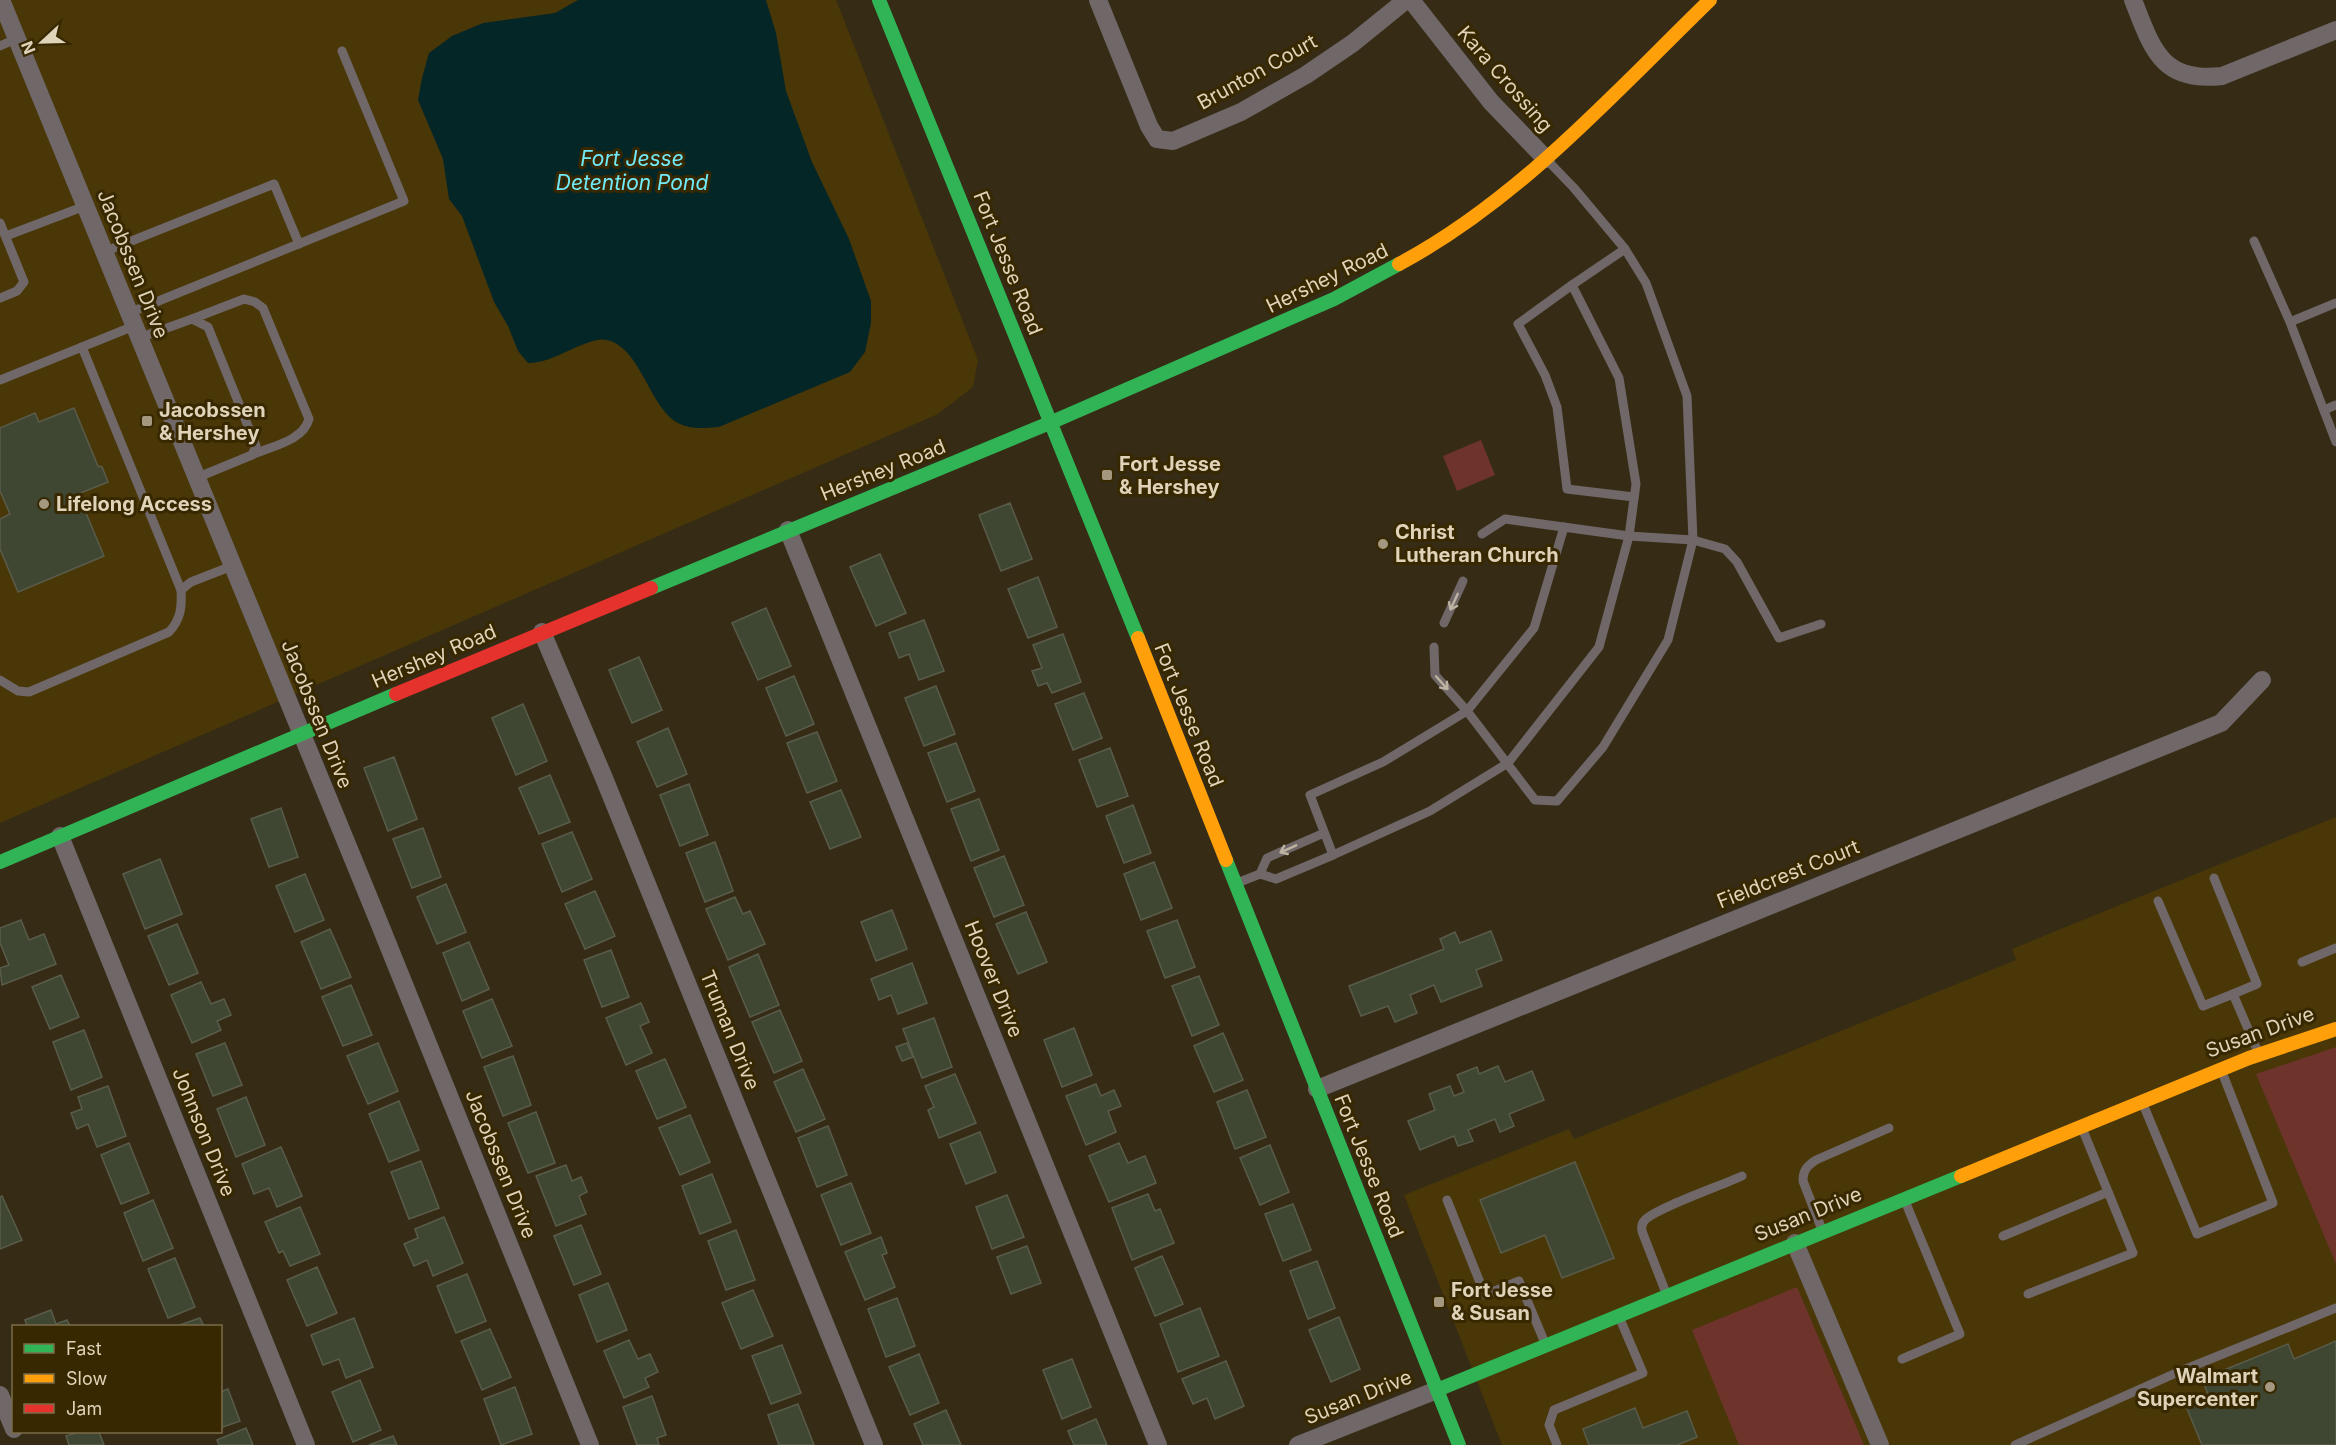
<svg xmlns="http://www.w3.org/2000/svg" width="2336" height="1445" viewBox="0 0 2336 1445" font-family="Inter,sans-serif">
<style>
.built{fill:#493708}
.green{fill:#6e342c}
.water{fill:#052627}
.building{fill:#3f4632;stroke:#595c4a;stroke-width:1.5}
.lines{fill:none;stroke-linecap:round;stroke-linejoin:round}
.lane{stroke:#706768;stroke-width:9}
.street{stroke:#706768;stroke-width:18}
.fast{stroke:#30b455;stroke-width:14}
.slow{stroke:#ff9f0a;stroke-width:14}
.jam{stroke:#e5322d;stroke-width:14}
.oneway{stroke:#beb3a1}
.poi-dot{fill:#a49980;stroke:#382800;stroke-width:2}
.labels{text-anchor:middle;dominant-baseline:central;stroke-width:6;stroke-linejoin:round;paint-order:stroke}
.street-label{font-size:20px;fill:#dfd3b9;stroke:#382800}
.poi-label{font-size:20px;font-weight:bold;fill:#dfd3b9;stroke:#382800;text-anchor:start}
.water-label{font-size:21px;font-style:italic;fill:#71eaf9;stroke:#382800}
</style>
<rect width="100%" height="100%" fill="#362c16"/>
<g class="built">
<polygon points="0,0 836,0 978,360 973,387 938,414 0,823"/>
<polygon points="2336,817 2336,1445 1502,1445 1404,1195 1569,1129 1574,1139 2016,960 2012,949"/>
</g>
<g class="green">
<polygon points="1481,440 1495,475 1457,491 1443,456"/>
<polygon points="2336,1047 2336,1264 2256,1074"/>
<polygon points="1797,1287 1864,1445 1739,1445 1692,1330"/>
</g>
<path class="water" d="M 578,0 L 766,0 L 776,33 L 786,91 L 812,162 L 849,239 L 871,301 L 871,323 L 865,352 L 850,372 L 719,427 C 705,428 691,430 678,423 C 649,407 641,348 607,340 C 589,335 553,364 528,363 L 518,351 L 508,326 L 494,302 L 462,216 L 449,199 L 443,159 L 418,100 L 422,78 L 429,53 L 452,36 L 483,23 L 555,13 Z"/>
<g class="building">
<polygon points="74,408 98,466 102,467 108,482 78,494 104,556 18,592 0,549 0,519 10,514 0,491 0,428 35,413 39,422"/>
<polygon points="1010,503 1032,559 1001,571 979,515"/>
<polygon points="880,554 906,613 876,626 850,567"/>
<polygon points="1038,577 1057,627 1028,638 1008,589"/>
<polygon points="766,608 791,666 758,680 732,623"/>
<polygon points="924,620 944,671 919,680 909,654 899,658 889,633"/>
<polygon points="1063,634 1081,682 1052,693 1047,683 1038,686 1032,671 1042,668 1033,645"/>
<polygon points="639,657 662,710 632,723 609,670"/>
<polygon points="794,676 814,724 786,736 766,688"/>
<polygon points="936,686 955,734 924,746 905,698"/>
<polygon points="1084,693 1102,738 1073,750 1055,704"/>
<polygon points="523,704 547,761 516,775 492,718"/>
<polygon points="668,728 687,774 657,787 637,742"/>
<polygon points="817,732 837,781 807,793 787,743"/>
<polygon points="956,743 975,791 947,802 928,753"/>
<polygon points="1110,748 1128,796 1097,807 1079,760"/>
<polygon points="394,757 417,819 388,831 364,768"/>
<polygon points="550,775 570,822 539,834 519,788"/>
<polygon points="689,784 708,835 680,846 660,795"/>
<polygon points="841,790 861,837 830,849 810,802"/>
<polygon points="979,799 999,850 971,861 951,809"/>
<polygon points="1133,805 1151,853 1124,863 1106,816"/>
<polygon points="281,808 298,857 269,867 251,819"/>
<polygon points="423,828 441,877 412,888 393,839"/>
<polygon points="572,832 592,879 562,892 542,844"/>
<polygon points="715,842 733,891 705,902 686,853"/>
<polygon points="1004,856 1024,905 994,917 974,868"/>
<polygon points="160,859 182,914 145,929 123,874"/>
<polygon points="1154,862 1172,908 1141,920 1124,874"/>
<polygon points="305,874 324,920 295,932 276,886"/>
<polygon points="446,884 466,932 437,944 417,897"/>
<polygon points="595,891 615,936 585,949 565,904"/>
<polygon points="735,897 743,914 750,911 765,944 728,960 706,909"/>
<polygon points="892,910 907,949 876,961 861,922"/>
<polygon points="1026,912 1047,962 1018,974 996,924"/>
<polygon points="21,920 29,940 44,934 56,964 2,985 0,968 9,965 0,943 0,928"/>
<polygon points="1177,920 1195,967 1165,978 1147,931"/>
<polygon points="177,924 198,973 169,985 148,936"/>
<polygon points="330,929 351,977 321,989 301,942"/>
<polygon points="1491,931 1502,960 1476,970 1482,986 1441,1002 1434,985 1410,995 1417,1013 1395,1022 1388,1006 1361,1016 1349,986 1444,949 1440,939 1455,932 1460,943"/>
<polygon points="469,942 489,989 462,1001 443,953"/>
<polygon points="611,950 629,997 602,1007 584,960"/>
<polygon points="758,954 779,1005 750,1017 729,967"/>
<polygon points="912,963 927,1003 898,1014 891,995 879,1000 871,979"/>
<polygon points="61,975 79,1017 50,1029 32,987"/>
<polygon points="1199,976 1219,1025 1192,1036 1172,986"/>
<polygon points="201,982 211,1004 224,999 231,1015 217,1021 221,1030 192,1043 171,995"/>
<polygon points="351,985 372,1035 343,1046 322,997"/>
<polygon points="492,999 512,1046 482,1058 463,1011"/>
<polygon points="641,1003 649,1022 640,1026 652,1053 626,1065 606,1018"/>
<polygon points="780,1010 802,1061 774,1073 752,1022"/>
<polygon points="934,1018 952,1067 922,1078 903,1029"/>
<polygon points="1074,1028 1092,1075 1062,1087 1044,1040"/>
<polygon points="84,1030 102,1077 71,1090 53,1042"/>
<polygon points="1223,1033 1243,1080 1214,1092 1194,1046"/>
<polygon points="225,1043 242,1085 213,1096 196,1054"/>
<polygon points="378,1043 398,1091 368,1104 347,1056"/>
<polygon points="907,1043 913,1057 902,1061 896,1047"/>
<polygon points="513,1056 531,1105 503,1116 484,1067"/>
<polygon points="665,1059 686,1107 657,1119 636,1071"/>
<polygon points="1498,1066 1505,1082 1532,1071 1544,1100 1509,1114 1514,1126 1500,1132 1495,1119 1468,1130 1473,1141 1458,1146 1454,1136 1420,1150 1408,1121 1435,1110 1429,1094 1450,1086 1454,1096 1464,1092 1457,1075 1477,1067 1479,1074"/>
<polygon points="803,1069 825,1119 796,1132 774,1082"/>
<polygon points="955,1074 976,1123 939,1138 928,1110 934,1107 925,1086"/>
<polygon points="1096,1084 1101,1096 1114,1090 1121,1106 1108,1111 1116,1132 1086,1145 1066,1096"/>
<polygon points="108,1086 126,1136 97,1147 88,1124 77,1129 71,1113 82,1109 78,1097"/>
<polygon points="1247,1090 1266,1137 1235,1149 1217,1102"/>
<polygon points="246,1097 265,1145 236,1157 217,1109"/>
<polygon points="399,1101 419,1150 389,1162 369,1114"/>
<polygon points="536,1112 555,1163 528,1173 508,1123"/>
<polygon points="690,1115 710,1162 680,1175 659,1128"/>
<polygon points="828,1126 847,1175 817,1187 798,1138"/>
<polygon points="980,1132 996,1172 966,1184 950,1144"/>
<polygon points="129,1143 149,1193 121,1204 101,1155"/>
<polygon points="1119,1143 1128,1163 1145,1156 1156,1183 1109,1202 1089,1156"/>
<polygon points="1270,1145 1289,1192 1260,1205 1240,1158"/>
<polygon points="281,1147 302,1196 277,1207 269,1188 254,1194 242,1164"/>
<polygon points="421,1161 439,1208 409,1219 391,1172"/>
<polygon points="1575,1162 1614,1258 1562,1278 1545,1235 1501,1253 1480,1200"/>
<polygon points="566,1165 572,1181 581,1177 587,1192 579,1196 586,1214 556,1226 536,1176"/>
<polygon points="712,1174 731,1222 700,1234 682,1186"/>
<polygon points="851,1183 871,1233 841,1245 821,1195"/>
<polygon points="1148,1194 1155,1211 1160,1209 1174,1243 1132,1260 1112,1208"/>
<polygon points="1007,1195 1024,1237 992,1249 976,1207"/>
<polygon points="2,1196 22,1240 0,1249 0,1197"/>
<polygon points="153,1200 173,1248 143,1261 124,1213"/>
<polygon points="1293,1204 1311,1250 1283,1261 1265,1214"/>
<polygon points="300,1207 320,1254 290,1266 283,1251 279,1253 265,1222"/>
<polygon points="444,1217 463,1263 433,1276 427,1260 414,1266 404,1244 418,1238 415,1229"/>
<polygon points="581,1225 601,1274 574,1285 554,1236"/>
<polygon points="736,1230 755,1280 726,1290 708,1241"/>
<polygon points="881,1237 887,1253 882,1255 895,1287 865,1300 845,1252"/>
<polygon points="1027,1246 1041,1283 1011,1294 997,1257"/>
<polygon points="1162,1256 1183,1304 1155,1316 1135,1268"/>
<polygon points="175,1258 195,1307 168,1318 148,1269"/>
<polygon points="1317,1261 1335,1308 1308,1319 1290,1271"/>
<polygon points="317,1267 337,1313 307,1326 287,1280"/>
<polygon points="467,1274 486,1321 456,1333 437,1286"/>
<polygon points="608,1283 627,1330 597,1342 579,1295"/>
<polygon points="753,1290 773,1336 741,1349 722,1303"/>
<polygon points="897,1298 915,1346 886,1357 868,1309"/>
<polygon points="1200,1308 1219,1356 1178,1372 1160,1324"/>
<polygon points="51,1310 56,1324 67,1320 70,1326 27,1326 25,1320"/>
<polygon points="1339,1317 1360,1369 1331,1382 1309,1330"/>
<polygon points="200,1318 204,1326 177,1326"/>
<polygon points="354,1318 373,1367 346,1378 339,1359 323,1365 311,1335"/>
<polygon points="490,1329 511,1377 482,1390 461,1341"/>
<polygon points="629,1340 638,1359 650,1354 658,1372 645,1378 649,1387 624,1398 604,1351"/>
<polygon points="2336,1341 2336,1445 2202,1445 2185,1404 2208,1394 2202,1379 2288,1344 2294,1359"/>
<polygon points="782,1345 801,1393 771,1404 752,1356"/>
<polygon points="919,1354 939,1403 910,1415 889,1367"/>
<polygon points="1072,1359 1091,1407 1062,1419 1043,1370"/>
<polygon points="1226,1361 1244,1406 1215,1419 1207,1398 1193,1404 1182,1379"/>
<polygon points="360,1380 381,1430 353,1442 332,1392"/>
<polygon points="515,1387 532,1434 501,1445 484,1399"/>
<polygon points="228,1389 240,1421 220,1428 220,1392"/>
<polygon points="652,1396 666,1435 657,1438 659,1445 637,1445 623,1407"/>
<polygon points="798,1404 814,1445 779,1445 768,1415"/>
<polygon points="1635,1408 1643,1428 1687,1411 1697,1437 1677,1445 1589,1445 1583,1429"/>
<polygon points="946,1410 961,1445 923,1445 914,1424"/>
<polygon points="1096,1419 1107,1445 1074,1445 1068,1431"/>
<polygon points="246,1428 253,1445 219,1445 217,1440"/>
<polygon points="78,1432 99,1432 104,1445 69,1445 66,1436"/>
<polygon points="393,1436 397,1445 369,1445"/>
</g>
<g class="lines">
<g class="lane">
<polyline points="0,46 16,39"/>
<polyline points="0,223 24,282 17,291 0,298"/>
<polyline points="6,236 85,206"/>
<polyline points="2254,241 2290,322"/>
<polyline points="104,252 274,184 299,244"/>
<polyline points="1572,285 1518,324 1545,375 1557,407 1567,489 1634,497"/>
<polyline points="2336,303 2290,322 2336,442"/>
<polyline points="129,313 404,201 342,51"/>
<path d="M 192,319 L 244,299 L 255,302 L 263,308 L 309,419 C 303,441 272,446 252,455"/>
<polyline points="139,338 192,319 208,327 256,446 252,455 196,478"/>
<polyline points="82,347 181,590"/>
<polyline points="0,380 134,326"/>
<polyline points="2324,410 2336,405"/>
<polyline points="1482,534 1505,519 1629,536 1693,540 1725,549 1737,562 1779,638 1821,624"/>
<polyline points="1444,623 1463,581"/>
<polyline points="1434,647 1435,675 1467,711 1535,800 1557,801 1603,747 1668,640 1693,540 1687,396 1646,283 1625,249 1574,188 1548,161"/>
<path d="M 0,680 L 18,691 L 29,692 L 169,632 C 181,619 182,607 181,590 L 191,582 L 232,566"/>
<polyline points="1333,855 1310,795 1383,762 1467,711 1534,628 1564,527"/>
<polyline points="1260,874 1267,858 1324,833"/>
<polyline points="2214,878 2257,984 2233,994"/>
<polyline points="1237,883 1260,874 1276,879 1333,855 1430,811 1508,763 1599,647 1629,536 1636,484 1619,378 1572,285 1625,249"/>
<polyline points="2158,901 2203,1006 2233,994 2258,1052"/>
<polyline points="2302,962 2336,948"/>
<polyline points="2143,1104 2197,1234 2273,1203 2222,1072"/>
<polyline points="1447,1200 1485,1295 1519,1281 1545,1343"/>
<path d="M 1822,1230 L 1803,1181 C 1803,1170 1807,1166 1816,1160 L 1889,1128"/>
<polyline points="2003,1236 2108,1192"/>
<path d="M 1666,1293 L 1643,1234 C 1641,1229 1641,1224 1645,1220 C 1656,1208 1723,1185 1742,1176"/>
<polyline points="2028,1294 2133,1253 2082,1128"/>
<polyline points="1902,1359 1960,1334 1905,1201"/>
<polyline points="1557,1445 1549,1425 1554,1410 1643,1373 1620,1319"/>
<polyline points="2015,1445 2176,1373 2336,1308"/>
</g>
<g class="street">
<polyline points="1,0 376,915 590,1445"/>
<polyline points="1098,0 1149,126 1157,139 1173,141 1241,112 1306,75 1353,43 1406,0"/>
<polyline points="1411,0 1491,102 1546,159"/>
<path d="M 2133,0 C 2152,48 2161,83 2222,76 L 2336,30"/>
<polyline points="788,530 1158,1445"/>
<polyline points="542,632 604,778 874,1445"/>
<polyline points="60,836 306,1445"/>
<polyline points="1317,1089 2221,723 2262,680"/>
<polyline points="1795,1243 1880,1445"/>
<polyline points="0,1395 14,1429"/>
<polyline points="1298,1445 1437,1390"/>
</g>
<g class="fast">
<polyline points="879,0 1138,638"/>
<polyline points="651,588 1052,422 1334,299 1399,264"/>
<polyline points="1226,860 1459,1445"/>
<polyline points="0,862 396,694"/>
<polyline points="1437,1390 1961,1176"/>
</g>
<g class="slow">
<path d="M 1399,264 C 1519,200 1613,94 1710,0"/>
<polyline points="1138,638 1226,860"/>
<polyline points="1961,1176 2249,1058 2336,1029"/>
</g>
<polyline class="jam" points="396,694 651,588"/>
</g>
<defs><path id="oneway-shaft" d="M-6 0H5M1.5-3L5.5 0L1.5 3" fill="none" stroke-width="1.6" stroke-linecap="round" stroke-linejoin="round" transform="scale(1.5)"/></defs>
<g class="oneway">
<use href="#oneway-shaft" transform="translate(1454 602) rotate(115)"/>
<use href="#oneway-shaft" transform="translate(1442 683) rotate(48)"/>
<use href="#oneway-shaft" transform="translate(1288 849) rotate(156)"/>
</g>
<g class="poi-dot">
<rect x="141" y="415" width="12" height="12" rx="3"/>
<rect x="1101" y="469" width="12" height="12" rx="3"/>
<circle cx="44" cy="504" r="6"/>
<circle cx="1383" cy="544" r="6"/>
<rect x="1433" y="1296" width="12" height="12" rx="3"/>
<circle cx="2270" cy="1387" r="6"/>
</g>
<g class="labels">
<g class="street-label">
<text transform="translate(1257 72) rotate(-29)">Brunton Court</text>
<text transform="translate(1505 79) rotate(49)">Kara Crossing</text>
<text transform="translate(1008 263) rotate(68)">Fort Jesse Road</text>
<text transform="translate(133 264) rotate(68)">Jacobssen Drive</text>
<text transform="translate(1327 278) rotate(-26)">Hershey Road</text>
<text transform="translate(883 470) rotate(-22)">Hershey Road</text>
<text transform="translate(434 656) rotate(-23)">Hershey Road</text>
<text transform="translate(317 714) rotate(68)">Jacobssen Drive</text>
<text transform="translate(1189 715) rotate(68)">Fort Jesse Road</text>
<text transform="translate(1788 874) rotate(-22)">Fieldcrest Court</text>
<text transform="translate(994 979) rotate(68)">Hoover Drive</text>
<text transform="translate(730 1030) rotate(68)">Truman Drive</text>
<text transform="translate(2260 1032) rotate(-20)">Susan Drive</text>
<text transform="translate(204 1132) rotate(68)">Johnson Drive</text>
<text transform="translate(501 1164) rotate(68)">Jacobssen Drive</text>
<text transform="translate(1369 1166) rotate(68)">Fort Jesse Road</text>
<text transform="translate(1808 1214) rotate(-22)">Susan Drive</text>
<text transform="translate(1358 1397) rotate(-22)">Susan Drive</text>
</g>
<g class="poi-label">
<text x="159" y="410">Jacobssen<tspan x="159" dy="23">&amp; Hershey</tspan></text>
<text x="1119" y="464">Fort Jesse<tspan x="1119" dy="23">&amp; Hershey</tspan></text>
<text x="56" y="504">Lifelong Access</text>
<text x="1395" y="532">Christ<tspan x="1395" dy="23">Lutheran Church</tspan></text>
<text x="1451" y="1290">Fort Jesse<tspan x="1451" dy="23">&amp; Susan</tspan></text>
<text x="2258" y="1376" text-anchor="end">Walmart<tspan x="2258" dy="23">Supercenter</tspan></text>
</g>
<g class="water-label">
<text x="632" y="158">Fort Jesse<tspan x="632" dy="24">Detention Pond</tspan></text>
</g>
</g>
<rect x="12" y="1325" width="210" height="108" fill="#382800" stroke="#7b6c4a" stroke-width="1.5"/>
<rect x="24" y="1344" width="30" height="9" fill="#30b455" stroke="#7b6c4a" stroke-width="1.5"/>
<text x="66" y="1355" font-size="18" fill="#dfd3b9">Fast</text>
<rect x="24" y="1374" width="30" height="9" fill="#ff9f0a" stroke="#7b6c4a" stroke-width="1.5"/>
<text x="66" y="1385" font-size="18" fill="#dfd3b9">Slow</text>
<rect x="24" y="1404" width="30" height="9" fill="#e5322d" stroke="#7b6c4a" stroke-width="1.5"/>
<text x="66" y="1415" font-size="18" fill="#dfd3b9">Jam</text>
<g transform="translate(42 42) rotate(248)" stroke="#382800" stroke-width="4.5" paint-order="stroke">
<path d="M0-4.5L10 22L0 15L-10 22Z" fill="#dfd3b9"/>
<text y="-9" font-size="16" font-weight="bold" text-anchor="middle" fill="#dfd3b9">N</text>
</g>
</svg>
